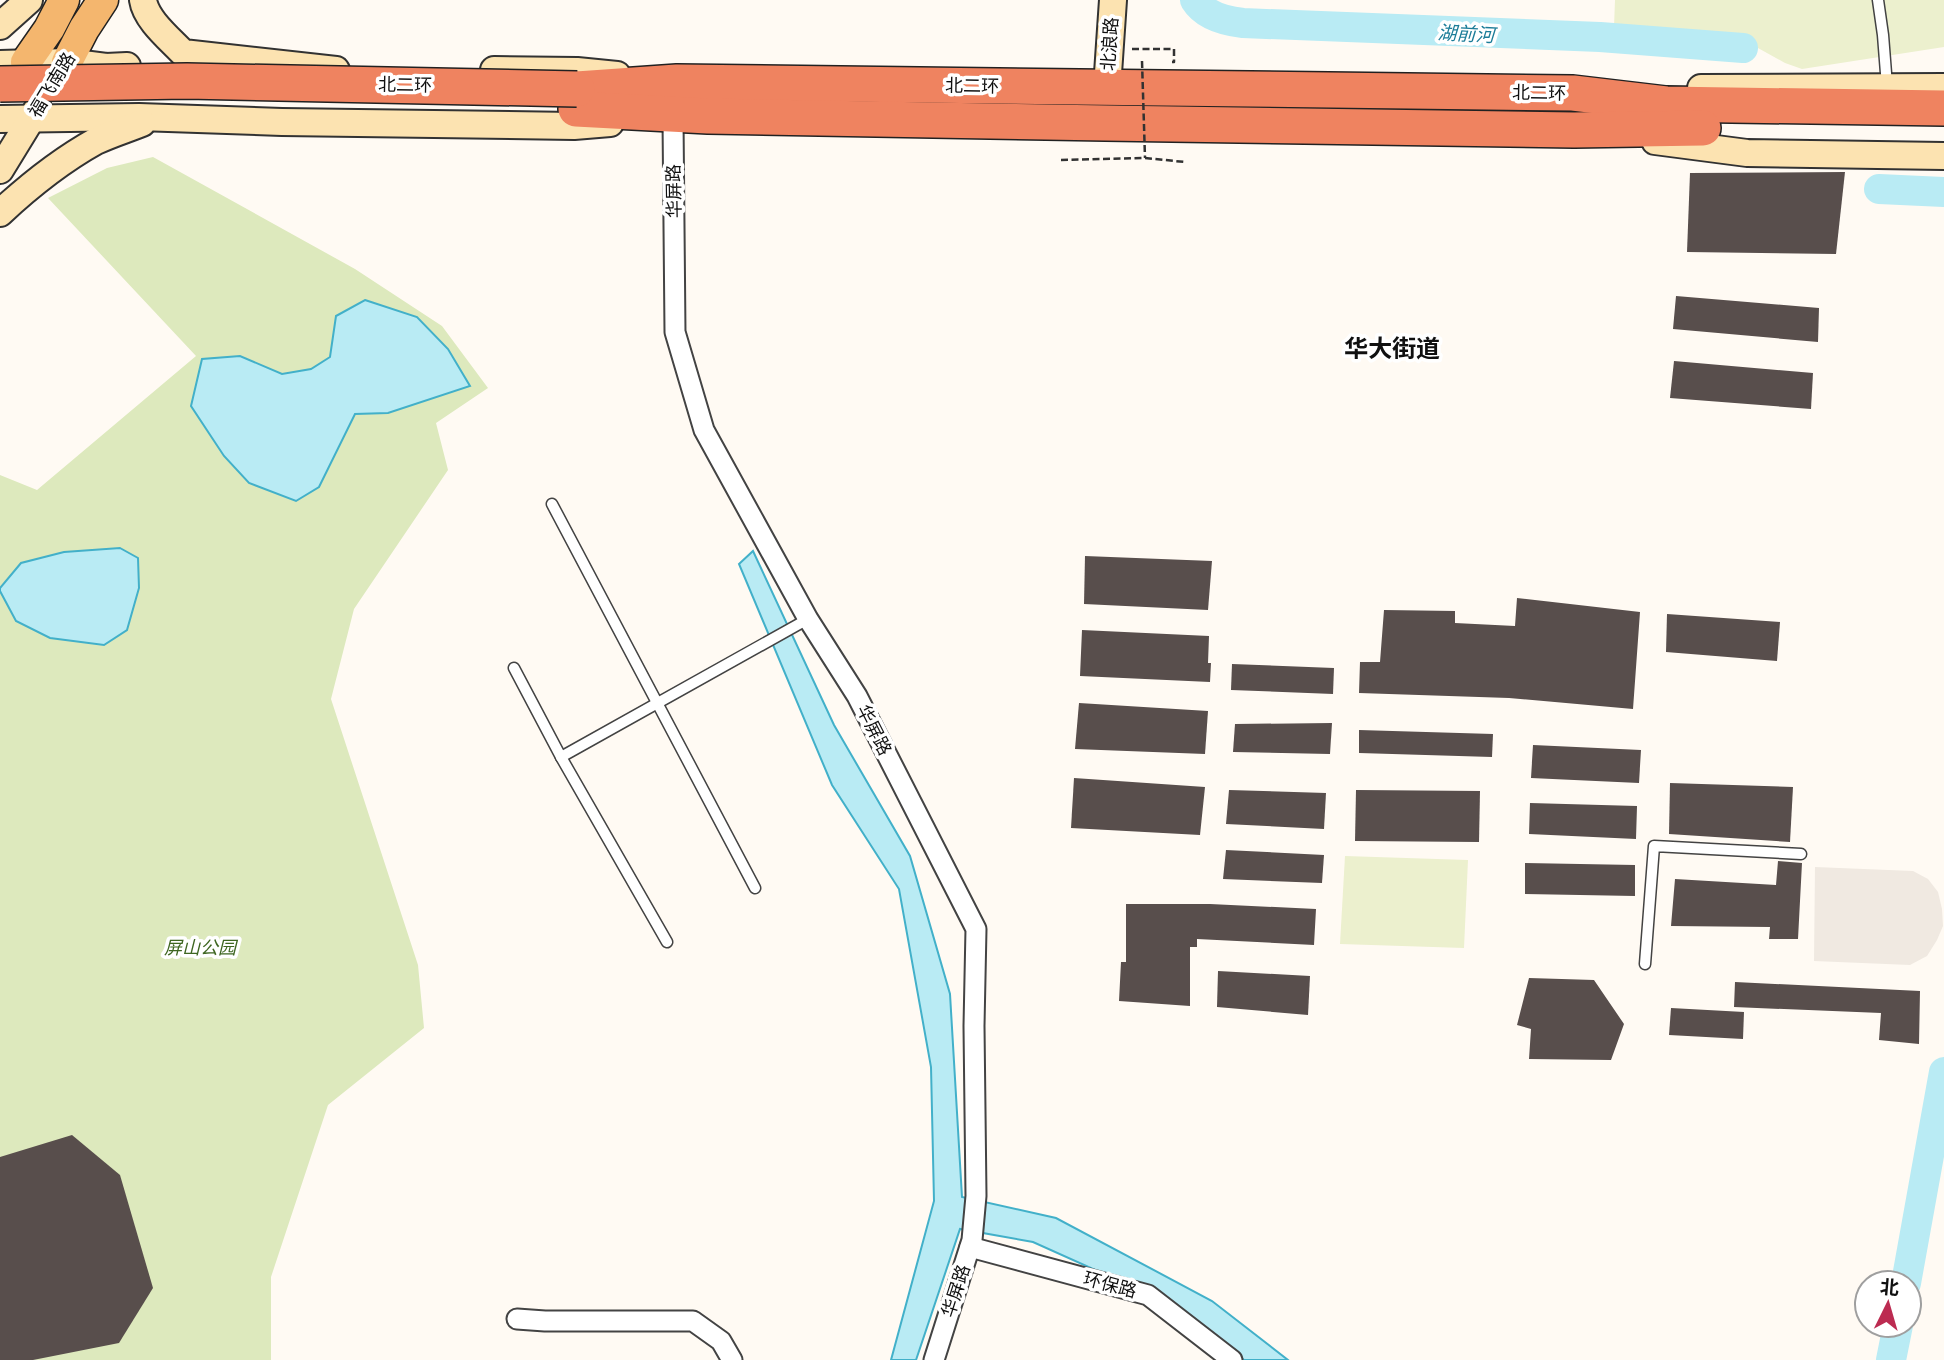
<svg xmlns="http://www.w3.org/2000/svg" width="1944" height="1360" viewBox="0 0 1944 1360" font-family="'Libre Baskerville','Noto Sans SC',serif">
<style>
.green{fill:#dde9bd}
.pitch{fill:#ecf0ce}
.plaza{fill:#f0e9e1}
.water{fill:#b9ebf4;stroke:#42b0c9;stroke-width:2}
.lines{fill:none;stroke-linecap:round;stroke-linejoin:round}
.river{stroke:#b9ebf4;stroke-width:30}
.building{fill:#584e4c}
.lane-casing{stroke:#434343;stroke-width:13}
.street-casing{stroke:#434343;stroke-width:23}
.secondary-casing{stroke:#323232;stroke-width:30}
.primary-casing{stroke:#212121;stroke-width:33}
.highway-casing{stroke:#212121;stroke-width:38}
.path{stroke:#323232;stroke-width:2.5;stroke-dasharray:7 3.5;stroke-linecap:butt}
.lane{stroke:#fff;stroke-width:10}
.street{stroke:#fff;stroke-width:19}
.secondary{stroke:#fce3b1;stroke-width:26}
.primary{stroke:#f4b66e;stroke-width:30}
.highway{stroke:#ef8360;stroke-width:35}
.highway-bridge-casing{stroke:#212121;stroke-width:38;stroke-linecap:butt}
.path-bridge{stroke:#323232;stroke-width:2.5;stroke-dasharray:7 3.5;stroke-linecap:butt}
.highway-bridge{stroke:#ef8360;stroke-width:35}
.labels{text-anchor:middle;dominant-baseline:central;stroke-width:7;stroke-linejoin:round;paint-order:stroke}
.street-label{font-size:18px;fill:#101010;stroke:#fff}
.park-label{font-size:18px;font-style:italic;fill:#3e6621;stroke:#fff}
.water-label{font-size:19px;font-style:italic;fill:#1b7c98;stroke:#fff}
.district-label{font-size:24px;font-weight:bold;fill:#101010;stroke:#fff}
</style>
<rect width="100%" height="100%" fill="#fffaf3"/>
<polygon class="green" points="153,157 355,269 442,326 488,388 436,423 448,470 354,609 331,699 418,965 424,1028 328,1105 271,1277 271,1360 0,1360 0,475 37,490 196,356 48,198 107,168"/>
<g class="pitch">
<polygon points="1615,0 1944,0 1944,47 1802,69 1785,63 1740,38 1614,27"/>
<polygon points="1345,856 1468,860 1464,948 1340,944"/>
</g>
<polygon class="plaza" points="1815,867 1913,871 1928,879 1938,892 1942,909 1943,926 1937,940 1927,956 1910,965 1814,961"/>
<g class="water">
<polygon points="365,300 417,317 448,349 470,386 388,413 355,414 319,487 296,501 249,483 224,456 191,406 202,359 240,356 282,374 311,369 330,357 336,316"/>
<polygon points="120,548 138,558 139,588 127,630 104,645 50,638 16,621 0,591 0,588 21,563 64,552"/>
<polygon points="753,551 834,725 910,856 950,994 962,1197 1056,1218 1212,1301 1288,1360 1244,1360 1171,1304 1033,1242 960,1229 916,1360 891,1360 934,1201 931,1067 899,889 832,785 739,564"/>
</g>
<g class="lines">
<g class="river">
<path d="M 1195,0 C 1205,16 1225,21 1243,23 L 1600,37 L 1743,48"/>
<polyline points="1879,189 1944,192"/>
<polyline points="1906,1283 1944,1072"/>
<polyline points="1891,1360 1898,1325"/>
</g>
</g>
<g class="building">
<polygon points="1845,172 1836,254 1687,252 1690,173"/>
<polygon points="1676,296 1819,308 1818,342 1673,329"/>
<polygon points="1674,361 1813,373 1811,409 1670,398"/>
<polygon points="1085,556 1212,561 1208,610 1084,604"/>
<polygon points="1517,598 1640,612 1633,709 1509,698 1359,693 1360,662 1380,662 1384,610 1455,611 1455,623 1515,626"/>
<polygon points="1667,614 1780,622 1777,661 1666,652"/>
<polygon points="1082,630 1209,636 1208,663 1211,663 1210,682 1080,676"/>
<polygon points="1232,664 1334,668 1333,694 1231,690"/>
<polygon points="1079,703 1208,711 1205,754 1075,749"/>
<polygon points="1332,723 1330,754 1233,752 1235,724"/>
<polygon points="1359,730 1493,734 1492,757 1359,753"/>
<polygon points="1533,745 1641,750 1639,783 1531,778"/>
<polygon points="1074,778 1205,787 1200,835 1071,828"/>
<polygon points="1670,783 1793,787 1790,842 1669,834"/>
<polygon points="1229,790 1326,793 1324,829 1226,824"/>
<polygon points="1356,790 1480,791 1479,842 1355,841"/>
<polygon points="1530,803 1637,806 1636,839 1529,834"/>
<polygon points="1226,850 1324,855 1322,883 1223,879"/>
<polygon points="1778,861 1802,863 1798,939 1769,939 1770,927 1671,926 1675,879 1776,885"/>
<polygon points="1525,863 1635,865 1635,896 1525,894"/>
<polygon points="1126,904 1210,904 1316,909 1314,945 1197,939 1197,947 1190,947 1190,1006 1119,1001 1121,962 1126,962"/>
<polygon points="1218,971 1310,976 1308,1015 1217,1007"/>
<polygon points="1529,978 1594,980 1624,1024 1611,1060 1529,1059 1531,1029 1517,1025"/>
<polygon points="1735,982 1920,991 1919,1044 1879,1040 1881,1013 1734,1007"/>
<polygon points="1671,1008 1744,1012 1743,1039 1669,1035"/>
<polygon points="72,1135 120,1175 153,1288 119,1343 33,1360 0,1360 0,1157"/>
</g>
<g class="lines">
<g class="lane-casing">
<g id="lane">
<polyline points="1878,0 1883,35 1887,86"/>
<polyline points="552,504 755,888"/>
<polyline points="514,668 561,757 667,942"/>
<polyline points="561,757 808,619"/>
<polyline points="1645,964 1654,846 1801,854"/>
</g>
</g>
<g class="street-casing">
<g id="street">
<polyline points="673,119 675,332 704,430 808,619 857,696 976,929 974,1026 976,1196 972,1240 934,1360"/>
<polyline points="970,1247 1148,1295 1232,1360"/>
<polyline points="517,1319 545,1321 693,1321 721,1341 732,1360"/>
</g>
</g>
<g class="secondary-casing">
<g id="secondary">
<path d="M 143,0 C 146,20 170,39 183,53 L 336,70"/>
<polyline points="0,26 29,0"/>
<polyline points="0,64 67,62 106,67 127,66"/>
<polyline points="494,70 577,71 617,75"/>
<polyline points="1107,88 1113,0"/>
<polyline points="1701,88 1944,87"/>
<polyline points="0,119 139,117 282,122 574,126 610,123"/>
<polyline points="1655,141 1747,153 1944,156"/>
<polyline points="0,170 38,108"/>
<path d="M 0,213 C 30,185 60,161 96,141 C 111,134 127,129 142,123"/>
</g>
</g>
<g class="primary-casing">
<g id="primary">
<polyline points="26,62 49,29 64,0"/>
<polyline points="67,62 84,29 103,0"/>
</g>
</g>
<g class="highway-casing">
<g id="highway">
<polyline points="577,89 677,82 1573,93 1666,104 1944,108"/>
<polyline points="576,109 708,116 1105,123 1574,130 1703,128"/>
</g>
</g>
<g class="path">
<polyline points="1132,49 1174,49 1174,62 1172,62"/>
<polyline points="1061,160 1145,158 1185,162"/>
</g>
<use href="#lane" class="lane"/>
<use href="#street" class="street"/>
<use href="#secondary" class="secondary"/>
<use href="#primary" class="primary"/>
<use href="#highway" class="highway"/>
<g class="highway-bridge-casing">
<polyline id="highway-bridge" points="0,84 187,81 577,89"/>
</g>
<polyline class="path-bridge" points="1142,61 1145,158"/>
<use href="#highway-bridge" class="highway-bridge"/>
</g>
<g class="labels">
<g class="street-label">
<text transform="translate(1110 44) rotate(-86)">北浪路</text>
<text transform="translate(52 85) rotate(-59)">福飞南路</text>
<text transform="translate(405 85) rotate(1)">北二环</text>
<text transform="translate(972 86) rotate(1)">北二环</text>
<text transform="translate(1539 93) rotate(1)">北二环</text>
<text transform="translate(674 191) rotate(-91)">华屏路</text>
<text transform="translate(874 730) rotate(63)">华屏路</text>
<text transform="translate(1110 1285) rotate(15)">环保路</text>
<text transform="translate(956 1291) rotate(-72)">华屏路</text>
</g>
<g class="park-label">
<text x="200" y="948">屏山公园</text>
</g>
<g class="water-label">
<text transform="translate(1466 34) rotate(3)">湖前河</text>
</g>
<g class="district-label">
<text x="1392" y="348">华大街道</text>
</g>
</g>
<g transform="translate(1888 1304) rotate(5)"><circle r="33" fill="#ffffff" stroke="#9f9f9f" stroke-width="2"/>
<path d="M0-5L12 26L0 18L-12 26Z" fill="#bc2b51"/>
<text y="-10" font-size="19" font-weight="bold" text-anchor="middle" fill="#101010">北</text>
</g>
</svg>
